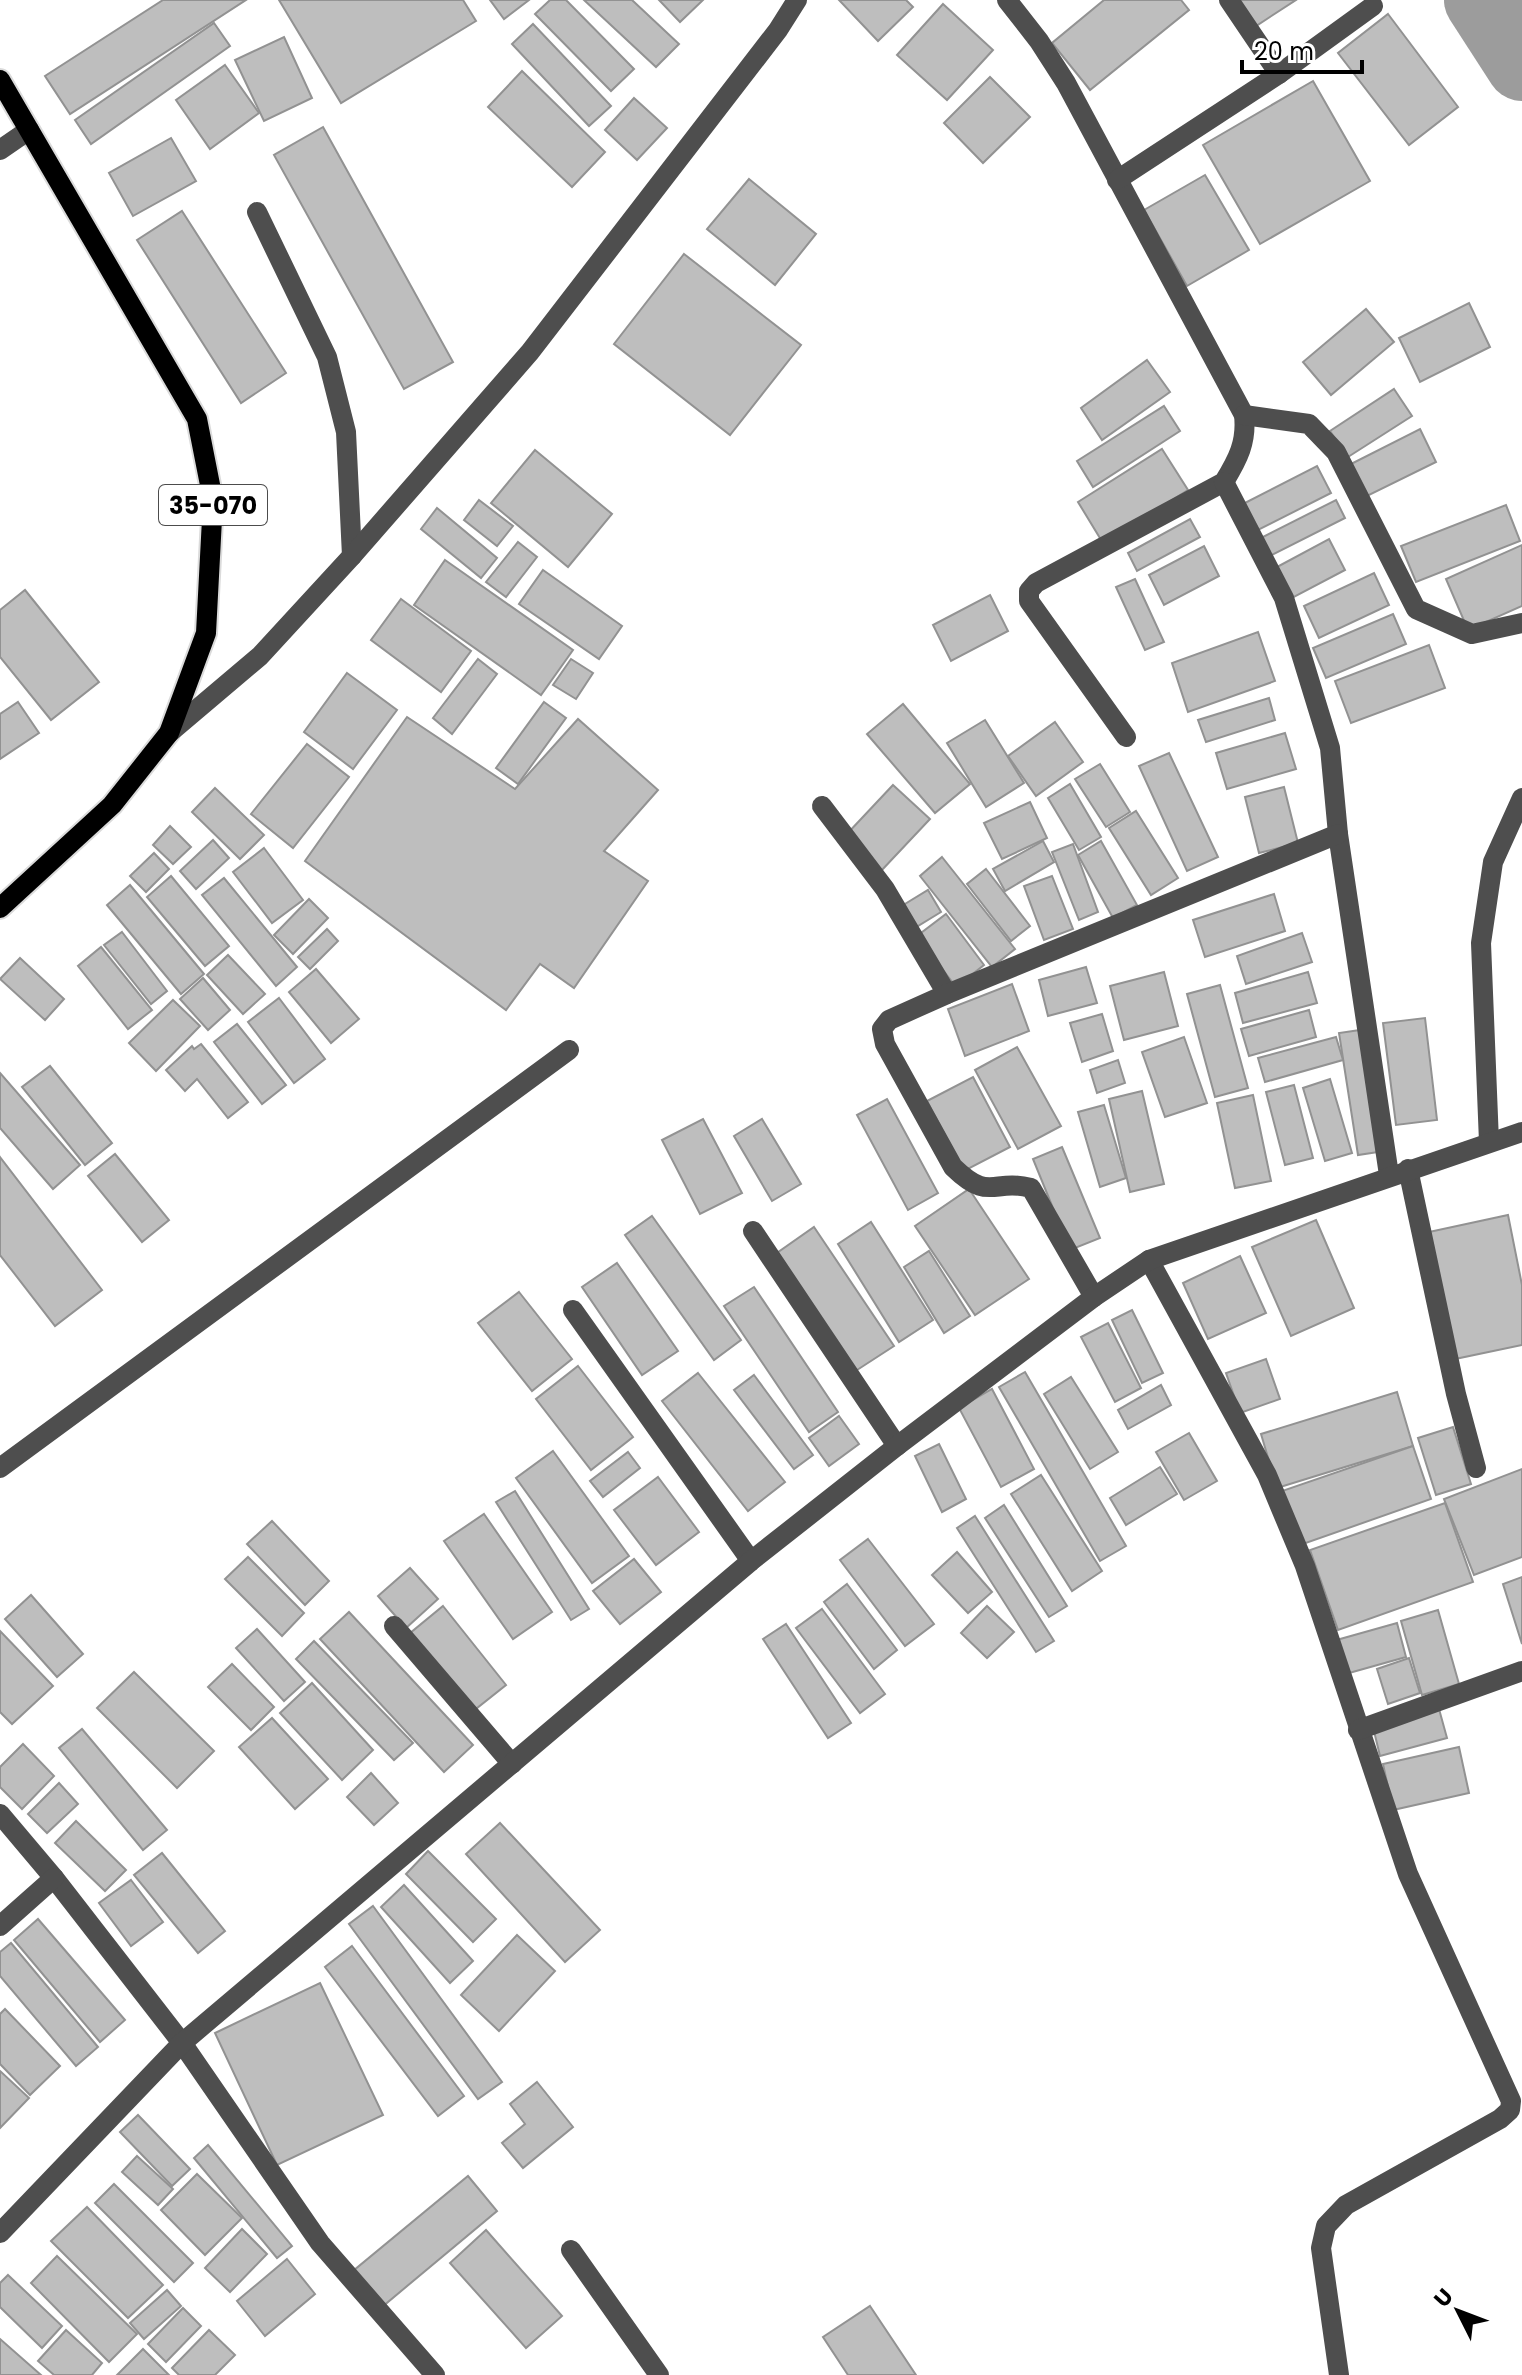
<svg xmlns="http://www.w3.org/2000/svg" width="1522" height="2375" viewBox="0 0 1522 2375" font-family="Poppins,sans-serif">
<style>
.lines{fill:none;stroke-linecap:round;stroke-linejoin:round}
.river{stroke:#9c9c9c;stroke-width:72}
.building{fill:#bebebe;stroke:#929292;stroke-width:2}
.major-casing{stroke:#dbdbdb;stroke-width:24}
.minor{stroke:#4e4e4e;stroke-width:20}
.major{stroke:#000;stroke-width:20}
.labels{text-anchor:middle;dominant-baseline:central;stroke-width:6;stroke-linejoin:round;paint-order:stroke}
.shield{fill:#fff;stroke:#4c4c4c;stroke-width:2}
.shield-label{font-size:24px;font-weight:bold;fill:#000}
</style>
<rect width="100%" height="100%" fill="#fff"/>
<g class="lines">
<polyline class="river" points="1480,0 1522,65"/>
</g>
<g class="building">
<polygon points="163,0 246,0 70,114 45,76"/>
<polygon points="279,0 463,0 476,21 341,103"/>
<polygon points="490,0 529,0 504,19"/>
<polygon points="550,0 566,0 634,69 611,91 535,14"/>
<polygon points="584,0 632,0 679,44 656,67"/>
<polygon points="659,0 703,0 680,22"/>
<polygon points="839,0 906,0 913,7 878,41"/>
<polygon points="1104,0 1181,0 1189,10 1090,90 1052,43"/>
<polygon points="1235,0 1296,0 1253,28"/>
<polygon points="943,4 993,50 947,100 897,55"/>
<polygon points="1388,14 1458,107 1409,145 1338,53"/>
<polygon points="214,23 230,46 91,144 75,120"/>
<polygon points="533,24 611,106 589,126 512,44"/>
<polygon points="284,37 312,98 264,121 235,60"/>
<polygon points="225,65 259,113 210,149 176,100"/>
<polygon points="522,71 605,152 572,187 488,107"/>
<polygon points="990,77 1030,117 983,163 944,123"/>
<polygon points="1313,81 1370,181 1260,244 1203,145"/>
<polygon points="634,98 667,128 637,160 605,130"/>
<polygon points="323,127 453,362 404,389 274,155"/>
<polygon points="171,138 196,181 133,216 109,173"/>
<polygon points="1205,175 1249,250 1187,286 1144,210"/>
<polygon points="749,179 816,234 775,285 707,229"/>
<polygon points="182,211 286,373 241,403 137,240"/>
<polygon points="684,254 801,345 730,435 614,344"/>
<polygon points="1469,303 1490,347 1420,382 1399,338"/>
<polygon points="1366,309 1394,342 1331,395 1303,362"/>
<polygon points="1147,360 1170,392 1102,440 1081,408"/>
<polygon points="1394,389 1412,416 1348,457 1330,431"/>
<polygon points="1164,406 1180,431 1093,487 1077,461"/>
<polygon points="1420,429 1436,462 1365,497 1349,465"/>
<polygon points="1162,449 1188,490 1103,543 1078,502"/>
<polygon points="535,450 612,514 568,567 491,503"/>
<polygon points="1317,466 1331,493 1252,533 1239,506"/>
<polygon points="479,500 513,526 497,546 464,520"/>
<polygon points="1336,500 1345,518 1268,557 1259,539"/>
<polygon points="1506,505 1520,541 1416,582 1401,546"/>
<polygon points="437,508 497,558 481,578 421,529"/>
<polygon points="1190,519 1200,537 1137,571 1128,553"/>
<polygon points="1329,539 1345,570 1292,598 1277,567"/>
<polygon points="518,542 537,557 506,597 486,582"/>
<polygon points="1522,545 1522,606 1468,630 1446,579"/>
<polygon points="1204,546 1219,576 1164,605 1149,575"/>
<polygon points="445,560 573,650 541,695 414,605"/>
<polygon points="543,570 622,626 599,659 519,604"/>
<polygon points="1374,573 1389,605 1319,638 1304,606"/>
<polygon points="1135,579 1164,642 1145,650 1116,587"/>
<polygon points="25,590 99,682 51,720 0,657 0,610"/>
<polygon points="990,595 1008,631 951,661 933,625"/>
<polygon points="401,599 471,651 441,692 371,640"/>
<polygon points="1393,614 1406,644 1326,678 1313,648"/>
<polygon points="1258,632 1275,681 1188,712 1172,663"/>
<polygon points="1429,645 1445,688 1351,723 1335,681"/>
<polygon points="478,659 497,674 452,734 433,718"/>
<polygon points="571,659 593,673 576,699 553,685"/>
<polygon points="347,673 397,710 353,769 304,732"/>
<polygon points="1269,698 1275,720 1206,742 1198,720"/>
<polygon points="18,702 39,733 0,759 0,714"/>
<polygon points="544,702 566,718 518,784 496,768"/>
<polygon points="903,704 970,784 935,813 867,734"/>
<polygon points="407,717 515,789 578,719 658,790 604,851 648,881 574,988 540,964 506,1010 305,861"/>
<polygon points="985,720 1024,783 986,807 947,743"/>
<polygon points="1055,722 1083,762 1036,796 1008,756"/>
<polygon points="1285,733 1296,769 1227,789 1216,753"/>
<polygon points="307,744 349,777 293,848 251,814"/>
<polygon points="1169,753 1218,857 1187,871 1139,766"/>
<polygon points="1100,764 1130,812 1106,827 1075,779"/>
<polygon points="1070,784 1101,837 1079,850 1048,798"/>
<polygon points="893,785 930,819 881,871 845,836"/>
<polygon points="1284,787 1298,843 1259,853 1245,797"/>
<polygon points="215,788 264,835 240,859 192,812"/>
<polygon points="1030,802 1047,838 1002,859 984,823"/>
<polygon points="1136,811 1178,878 1151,895 1109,828"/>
<polygon points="170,826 191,847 173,864 153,845"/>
<polygon points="213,840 229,858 196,889 180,871"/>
<polygon points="1043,841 1054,862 1005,891 993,869"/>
<polygon points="1101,841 1137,905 1113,918 1078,855"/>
<polygon points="1073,844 1098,912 1079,920 1052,852"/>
<polygon points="264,848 303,900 272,923 233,872"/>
<polygon points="154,853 169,869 146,892 130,876"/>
<polygon points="942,857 1015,949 992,967 920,876"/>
<polygon points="986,869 1030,926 1011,941 967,884"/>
<polygon points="171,876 229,946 205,966 147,897"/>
<polygon points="1052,876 1073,929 1044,940 1024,886"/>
<polygon points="224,878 297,967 276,986 202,895"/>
<polygon points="130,885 204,974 181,994 107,905"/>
<polygon points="928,890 941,912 913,929 900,907"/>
<polygon points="1274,894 1285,931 1205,957 1193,920"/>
<polygon points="309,899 328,918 293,954 274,935"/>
<polygon points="946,914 984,965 956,987 917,936"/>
<polygon points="327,929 338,941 310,969 298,957"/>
<polygon points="122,932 167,991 151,1004 104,945"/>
<polygon points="1302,933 1312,962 1246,984 1237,956"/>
<polygon points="101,947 152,1010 128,1029 78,966"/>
<polygon points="228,955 265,994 243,1014 207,975"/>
<polygon points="20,958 64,999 45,1020 0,979"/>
<polygon points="1086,967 1097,1003 1048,1016 1039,980"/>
<polygon points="316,969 359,1019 331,1043 289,992"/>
<polygon points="1164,972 1178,1026 1124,1040 1110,986"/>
<polygon points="1308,972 1317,1003 1243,1023 1235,993"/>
<polygon points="203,978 230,1010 208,1030 180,999"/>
<polygon points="1012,984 1029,1031 965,1056 948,1009"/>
<polygon points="1220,985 1248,1088 1215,1097 1187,994"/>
<polygon points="279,998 325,1059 294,1083 248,1022"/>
<polygon points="173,1000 200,1026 156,1071 129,1043"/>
<polygon points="1309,1010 1316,1037 1249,1056 1241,1029"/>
<polygon points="1102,1014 1113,1051 1082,1062 1070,1023"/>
<polygon points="1425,1018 1437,1120 1396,1125 1383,1023"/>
<polygon points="237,1024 286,1085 262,1104 214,1042"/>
<polygon points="1367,1029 1385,1151 1358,1155 1339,1033"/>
<polygon points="1184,1037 1207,1103 1165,1117 1142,1052"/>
<polygon points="1336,1037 1343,1060 1265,1082 1258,1058"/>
<polygon points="201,1044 248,1102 228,1118 197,1079 185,1091 166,1070 192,1046 194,1049"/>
<polygon points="1017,1047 1061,1126 1018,1149 975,1070"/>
<polygon points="1118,1060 1125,1083 1097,1093 1090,1070"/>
<polygon points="50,1066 112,1143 85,1165 22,1087"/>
<polygon points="0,1073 80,1165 53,1189 0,1128"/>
<polygon points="973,1077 1010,1147 964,1171 927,1101"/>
<polygon points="1330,1079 1352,1153 1325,1161 1303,1088"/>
<polygon points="1294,1085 1313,1158 1285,1165 1266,1092"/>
<polygon points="1142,1091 1164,1184 1130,1192 1109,1099"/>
<polygon points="1253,1095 1271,1181 1235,1188 1217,1103"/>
<polygon points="887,1099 938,1193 908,1210 857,1115"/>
<polygon points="1104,1105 1126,1178 1100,1187 1078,1112"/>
<polygon points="703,1119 742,1193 700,1214 662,1140"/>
<polygon points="762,1119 801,1184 772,1201 734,1136"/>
<polygon points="1062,1147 1100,1238 1070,1250 1033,1159"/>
<polygon points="115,1154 169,1220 142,1242 88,1176"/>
<polygon points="0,1157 102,1290 55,1326 0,1255"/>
<polygon points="969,1189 1029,1279 975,1315 915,1226"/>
<polygon points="1508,1215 1522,1285 1522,1345 1455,1359 1429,1232"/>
<polygon points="652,1216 741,1340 714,1360 625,1235"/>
<polygon points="1316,1220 1354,1308 1291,1336 1252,1247"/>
<polygon points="871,1222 933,1320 899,1342 838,1244"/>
<polygon points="814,1227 894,1346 854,1372 774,1255"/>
<polygon points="929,1251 970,1316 944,1333 904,1267"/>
<polygon points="1240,1256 1266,1313 1208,1339 1183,1283"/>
<polygon points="617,1263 678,1351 642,1375 582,1287"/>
<polygon points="754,1287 838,1412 809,1432 724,1306"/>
<polygon points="519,1292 572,1359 532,1391 478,1323"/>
<polygon points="1132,1310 1163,1373 1142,1383 1112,1320"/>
<polygon points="1108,1323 1141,1388 1115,1402 1081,1337"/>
<polygon points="1266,1359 1280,1399 1240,1413 1226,1373"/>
<polygon points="578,1366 633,1437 591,1470 536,1399"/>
<polygon points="1025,1372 1126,1546 1100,1561 999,1387"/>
<polygon points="698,1373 785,1482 748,1511 662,1401"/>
<polygon points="754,1375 813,1455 794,1469 734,1390"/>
<polygon points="1071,1377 1118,1452 1090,1469 1044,1394"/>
<polygon points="1161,1385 1171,1405 1128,1429 1118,1410"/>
<polygon points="992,1389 1034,1469 1001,1487 959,1408"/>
<polygon points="1397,1392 1413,1446 1277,1488 1261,1434"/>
<polygon points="839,1416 859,1444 829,1466 809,1438"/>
<polygon points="1453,1427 1471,1484 1436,1495 1418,1438"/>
<polygon points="1189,1433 1217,1481 1184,1500 1156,1452"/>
<polygon points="939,1444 966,1499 942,1512 915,1456"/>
<polygon points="1413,1446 1431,1499 1300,1545 1282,1491"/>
<polygon points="553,1451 629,1556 592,1583 516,1478"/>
<polygon points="628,1452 640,1468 603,1497 590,1481"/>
<polygon points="1160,1467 1177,1494 1126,1525 1110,1498"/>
<polygon points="1522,1469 1522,1557 1474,1575 1444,1499"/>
<polygon points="1041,1475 1102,1571 1072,1591 1011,1494"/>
<polygon points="658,1477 699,1532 656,1565 614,1510"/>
<polygon points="515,1491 589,1609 571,1620 496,1502"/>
<polygon points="1445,1503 1473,1582 1338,1630 1310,1550"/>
<polygon points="1004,1505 1067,1606 1049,1617 985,1518"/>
<polygon points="484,1514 552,1612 513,1639 444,1541"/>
<polygon points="975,1516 1054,1641 1036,1652 957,1528"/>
<polygon points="272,1521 329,1581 305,1605 247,1544"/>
<polygon points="868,1539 934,1624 905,1646 840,1560"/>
<polygon points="957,1552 992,1592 968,1613 932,1575"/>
<polygon points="248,1557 304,1613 282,1636 225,1579"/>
<polygon points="634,1559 661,1592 620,1624 593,1591"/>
<polygon points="410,1568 438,1599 406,1628 378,1596"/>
<polygon points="1522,1577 1522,1644 1503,1584"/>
<polygon points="847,1584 897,1650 874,1669 824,1602"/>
<polygon points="31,1595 83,1654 57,1677 5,1619"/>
<polygon points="443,1606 506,1685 472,1712 409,1634"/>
<polygon points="987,1606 1014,1632 987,1658 961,1633"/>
<polygon points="822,1609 885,1694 860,1713 796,1628"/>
<polygon points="1438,1610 1459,1684 1422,1695 1401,1621"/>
<polygon points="349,1612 473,1745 444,1772 320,1639"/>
<polygon points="1397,1623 1406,1657 1342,1675 1333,1641"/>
<polygon points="786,1624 851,1723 828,1738 763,1639"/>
<polygon points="257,1629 305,1682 284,1701 236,1648"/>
<polygon points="0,1631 53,1686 12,1724 0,1712"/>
<polygon points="314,1641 413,1743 394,1760 296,1659"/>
<polygon points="1409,1658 1420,1693 1388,1704 1377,1669"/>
<polygon points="232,1664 274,1707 251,1730 208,1687"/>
<polygon points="134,1672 214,1751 177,1788 97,1708"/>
<polygon points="312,1683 373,1750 342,1780 280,1713"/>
<polygon points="1439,1709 1447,1738 1380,1756 1373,1727"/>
<polygon points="272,1718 328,1779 295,1809 239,1747"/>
<polygon points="82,1729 167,1830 143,1850 59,1748"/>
<polygon points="23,1744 54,1776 22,1809 0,1787 0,1767"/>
<polygon points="1459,1747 1469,1793 1393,1810 1383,1764"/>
<polygon points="371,1773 398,1803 374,1825 347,1797"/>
<polygon points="59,1783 78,1804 47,1833 28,1814"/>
<polygon points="76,1821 126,1870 105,1891 55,1843"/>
<polygon points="500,1823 600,1930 565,1962 466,1854"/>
<polygon points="428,1851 496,1919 473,1942 406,1874"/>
<polygon points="162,1853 225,1931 198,1953 134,1875"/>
<polygon points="131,1880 163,1922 131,1946 99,1903"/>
<polygon points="404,1885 473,1961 450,1983 381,1907"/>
<polygon points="373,1906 502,2082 478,2099 349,1924"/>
<polygon points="38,1919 125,2020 100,2042 14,1940"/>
<polygon points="517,1935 555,1971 499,2031 461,1995"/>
<polygon points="11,1943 98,2047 76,2066 0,1976 0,1952"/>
<polygon points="352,1946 464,2096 438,2116 325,1967"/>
<polygon points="320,1983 383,2115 277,2165 215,2033"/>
<polygon points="5,2009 60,2066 30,2095 0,2064 0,2014"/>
<polygon points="0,2071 29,2098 0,2128"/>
<polygon points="537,2082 573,2127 523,2168 502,2143 525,2124 510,2104"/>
<polygon points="138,2115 190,2169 172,2186 120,2132"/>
<polygon points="208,2145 292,2246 277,2258 194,2158"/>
<polygon points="137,2156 173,2189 158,2205 122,2172"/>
<polygon points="197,2174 242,2218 205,2255 161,2210"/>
<polygon points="468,2176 497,2211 382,2307 353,2271"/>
<polygon points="114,2184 193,2263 174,2282 95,2203"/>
<polygon points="87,2207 163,2285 128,2318 51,2241"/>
<polygon points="242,2229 267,2254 230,2292 205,2268"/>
<polygon points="486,2230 562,2316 526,2348 450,2263"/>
<polygon points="57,2256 137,2334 109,2362 31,2283"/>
<polygon points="287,2259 315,2294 265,2336 237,2301"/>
<polygon points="8,2275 62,2326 42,2348 0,2307 0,2283"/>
<polygon points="167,2290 181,2306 144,2339 130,2323"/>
<polygon points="870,2306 916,2375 848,2375 823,2337"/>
<polygon points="183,2308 201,2326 166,2362 148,2344"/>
<polygon points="66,2330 102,2363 92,2375 54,2375 38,2361"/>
<polygon points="209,2330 235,2355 215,2375 179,2375 172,2368"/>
<polygon points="0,2339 41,2375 0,2375"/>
<polygon points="143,2349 169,2375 117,2375"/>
</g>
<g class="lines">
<g class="major-casing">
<polyline id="major" points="0,80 197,419 213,500 206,633 169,733 112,805 0,908"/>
</g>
<g class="minor">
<path d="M 1007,0 L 1039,41 L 1066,83 L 1244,415 C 1247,442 1238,459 1224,482 L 1036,583 L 1029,591 L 1029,601 L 1126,737"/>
<polyline points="1229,0 1279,74"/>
<polyline points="0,150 29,130"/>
<polyline points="1117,180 1279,74 1373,6"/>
<polyline points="257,212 327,357 346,432 352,556"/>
<polyline points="1244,415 1309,424 1336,452 1416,609 1472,634 1522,623"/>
<polyline points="1224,482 1284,598 1330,748 1338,834 1389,1175"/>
<polyline points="169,733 260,656 352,556 530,352 778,30 797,0"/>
<polyline points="822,806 885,889 947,994"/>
<polyline points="1489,1142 1481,943 1493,862 1522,798"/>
<polyline points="1408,1169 1456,1394 1476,1468"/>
<polyline points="753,1231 897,1446"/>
<polyline points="1149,1260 1267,1475 1305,1566 1408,1874 1511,2101 1510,2110 1500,2119 1346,2205 1326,2226 1321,2248 1339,2375"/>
<path d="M 1094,1297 L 1031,1188 C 992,1178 990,1203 953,1167 L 885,1044 L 882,1029 L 889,1020 L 947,994 L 1338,834"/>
<polyline points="573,1310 751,1561"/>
<polyline points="0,1468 569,1050"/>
<polyline points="394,1626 512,1764"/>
<polyline points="1358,1730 1522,1671"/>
<polyline points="0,1814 54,1878 182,2043 320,2243 435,2375"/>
<polyline points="0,1926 54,1878"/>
<polyline points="0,2233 182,2043 751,1561 897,1446 1094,1297 1149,1260 1522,1132"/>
<polyline points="571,2250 659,2375"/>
</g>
<use href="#major" class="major"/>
</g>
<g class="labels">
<rect class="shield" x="159" y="485" width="108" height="40" rx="6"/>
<g class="shield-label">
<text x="213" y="505">35-070</text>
</g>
</g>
<g transform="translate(1458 2311) rotate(312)" stroke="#ffffff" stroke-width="6" paint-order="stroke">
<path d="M0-6L14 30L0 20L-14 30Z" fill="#000000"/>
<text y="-12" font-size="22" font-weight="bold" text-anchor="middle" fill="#000000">U</text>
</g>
<path d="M1242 60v12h120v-12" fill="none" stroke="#000000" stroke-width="4"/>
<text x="1254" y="60" font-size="24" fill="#000000" stroke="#ffffff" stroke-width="6" paint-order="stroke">20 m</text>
</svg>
